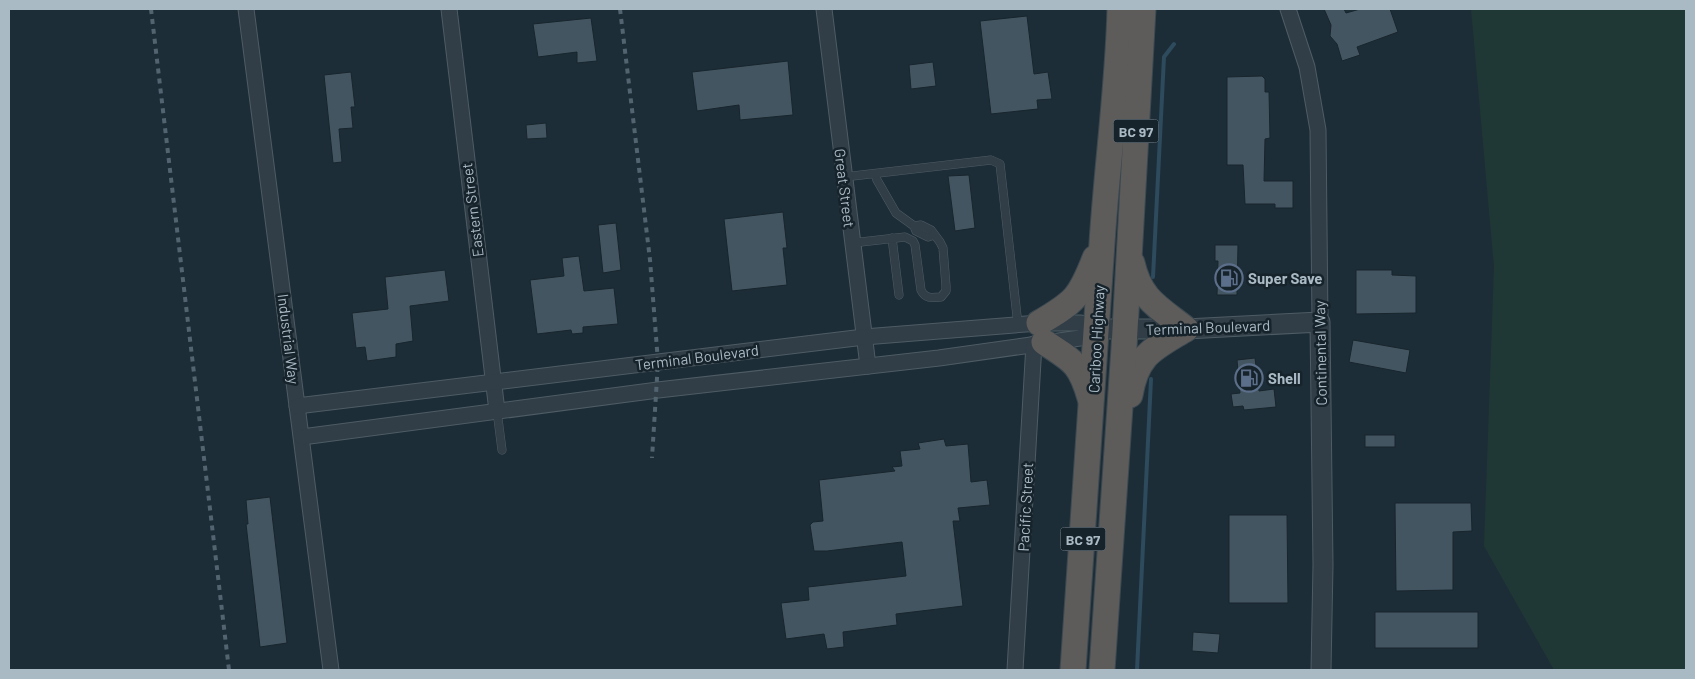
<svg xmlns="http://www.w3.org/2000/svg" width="1695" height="679" viewBox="0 0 1695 679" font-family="Barlow,sans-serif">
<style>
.green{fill:#1f3836}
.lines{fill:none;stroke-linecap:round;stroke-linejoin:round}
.stream{stroke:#2d4b5d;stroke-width:4}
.building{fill:#435561;stroke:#18252d}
.service-casing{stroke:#4e5c65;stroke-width:9}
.minor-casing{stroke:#4e5c65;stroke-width:17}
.tertiary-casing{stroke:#4e5c65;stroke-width:21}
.trunk-casing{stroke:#3b4951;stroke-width:27}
.service{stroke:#313e47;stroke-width:8}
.minor{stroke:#313e47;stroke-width:15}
.tertiary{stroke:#313e47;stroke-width:19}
.trunk{stroke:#5e5c5a;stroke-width:25}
.rail{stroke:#52646f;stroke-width:4;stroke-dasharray:5 5;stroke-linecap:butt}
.labels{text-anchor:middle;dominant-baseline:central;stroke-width:5;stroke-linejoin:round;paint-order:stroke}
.shield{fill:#17232b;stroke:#7e8d97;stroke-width:1}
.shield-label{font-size:14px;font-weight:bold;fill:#aabac5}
.street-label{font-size:15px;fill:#aabac5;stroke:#17232b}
.poi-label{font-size:15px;font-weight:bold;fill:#aabac5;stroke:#17232b;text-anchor:start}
</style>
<rect width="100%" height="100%" fill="#1d2d37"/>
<polygon class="green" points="1471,9 1686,9 1686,670 1554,670 1484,546 1494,267"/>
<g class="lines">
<g class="stream">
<polyline points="1153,277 1164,57 1174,44"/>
<polyline points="1137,670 1151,379"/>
</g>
</g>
<g class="building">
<polygon points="1324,9 1344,9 1346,13 1360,9 1390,9 1398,32 1357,47 1360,55 1342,61 1337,44 1330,36 1331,25"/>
<polygon points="1027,16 1034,74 1048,72 1052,99 1037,100 1038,109 991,114 980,21"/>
<polygon points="591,18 597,61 577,63 577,52 538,57 533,24"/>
<polygon points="788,61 793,115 740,120 739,105 697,111 692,72"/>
<polygon points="933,62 936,86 911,89 909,65"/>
<polygon points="351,72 355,107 351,107 353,128 339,129 342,162 333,163 324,75"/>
<polygon points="1262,76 1265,79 1265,92 1269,92 1270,138 1265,139 1264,181 1293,181 1293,208 1275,208 1275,204 1245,204 1243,165 1227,165 1227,77"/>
<polygon points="546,123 547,138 527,139 526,125"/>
<polygon points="969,175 975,228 955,231 948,176"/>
<polygon points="783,212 787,248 783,248 787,285 732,291 724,219"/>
<polygon points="616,223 621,270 603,273 598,225"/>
<polygon points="1215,245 1238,245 1237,295 1217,295 1218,261 1215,261"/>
<polygon points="579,256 584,291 614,288 618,324 583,327 583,333 572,334 571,330 537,334 530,280 564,276 562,258"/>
<polygon points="445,270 449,301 410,306 413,341 396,344 396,357 367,361 365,347 356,348 352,313 388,309 385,277"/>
<polygon points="1356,270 1392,270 1392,275 1416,276 1416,313 1356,314"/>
<polygon points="1353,340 1410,350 1406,373 1349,362"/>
<polygon points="1255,358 1259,391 1274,389 1276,407 1244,410 1243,406 1233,407 1231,394 1240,393 1237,360"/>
<rect x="1365" y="435" width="30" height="12"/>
<polygon points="944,439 946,446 968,444 971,482 987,480 990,505 958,508 960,521 953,521 963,606 896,614 897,625 843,632 844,647 827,649 824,634 786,639 781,603 809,600 808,587 906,576 902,542 827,551 814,551 810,525 813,522 823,521 819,480 895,471 892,467 902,466 900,451 920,449 918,443"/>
<polygon points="270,497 287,643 260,647 246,524 248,524 246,500"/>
<polygon points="1395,503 1471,503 1472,531 1453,532 1453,590 1396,591"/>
<polygon points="1229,515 1287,515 1288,603 1229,603"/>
<rect x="1375" y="612" width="103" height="36"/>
<polygon points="1193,632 1220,634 1218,653 1192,651"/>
</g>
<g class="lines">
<g class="service-casing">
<g id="service">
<polyline points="875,174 877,180 896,213 914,226 916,231 928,237 934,235"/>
<polyline points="844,177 991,160 1000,164 1018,325"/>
<polyline points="892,238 899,295"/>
<path d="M 852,243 L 905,237 L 913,241 L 915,245 L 921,290 C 925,299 932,298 941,297 L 946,291 L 946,286 L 943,248 L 940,242 L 931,230 L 921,225 L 914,226"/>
<polyline points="497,411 502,450"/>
</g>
</g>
<g class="minor-casing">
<g id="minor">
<polyline points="246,9 331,670"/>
<polyline points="449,9 497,411"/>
<polyline points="824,9 868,366"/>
<polyline points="1288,9 1307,67 1318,130 1320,322"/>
<polyline points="297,406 864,337 1039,323 1081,323 1097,329"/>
<polyline points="302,437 658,390 939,358 1080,338 1097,329"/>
<polyline points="1015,670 1034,344"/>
</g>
</g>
<g class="tertiary-casing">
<polyline id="tertiary" points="1097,329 1186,329 1320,322 1323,565 1321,670"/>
</g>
<g class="trunk-casing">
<g id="trunk">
<path d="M 1039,323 C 1075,302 1080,297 1095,258"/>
<path d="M 1044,342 C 1073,361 1080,363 1090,398"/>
<path d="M 1130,395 C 1137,354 1153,349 1186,329 C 1158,307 1140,299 1132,263"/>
<path d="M 1073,670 C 1083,528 1092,385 1102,243 C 1107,165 1118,87 1120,9"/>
<polyline points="1102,670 1124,348 1143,9"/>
</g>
</g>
<use href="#service" class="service"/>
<use href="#minor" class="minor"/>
<use href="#tertiary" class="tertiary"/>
<use href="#trunk" class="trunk"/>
<g class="rail">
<polyline points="151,9 229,670"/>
<polyline points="620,9 650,260 658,362 652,458"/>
</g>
</g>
<defs>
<g id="fuel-ring" transform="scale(1.4375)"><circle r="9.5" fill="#17232b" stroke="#5c6f8a" stroke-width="1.5"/><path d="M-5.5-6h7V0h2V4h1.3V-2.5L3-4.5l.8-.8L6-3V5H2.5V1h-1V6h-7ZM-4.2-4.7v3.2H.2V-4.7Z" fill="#5c6f8a"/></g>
</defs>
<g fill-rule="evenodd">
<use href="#fuel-ring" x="1229" y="278"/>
<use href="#fuel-ring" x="1249" y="378"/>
</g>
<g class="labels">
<g class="shield">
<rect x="1113.5" y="119.5" width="45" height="23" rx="4"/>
<rect x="1060.5" y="527.5" width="45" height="23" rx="4"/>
</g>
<g class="shield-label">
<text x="1136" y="131">BC 97</text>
<text x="1083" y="539">BC 97</text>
</g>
<g class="street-label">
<text transform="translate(845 188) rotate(83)">Great Street</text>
<text transform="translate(472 210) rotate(-97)">Eastern Street</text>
<text transform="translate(1208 327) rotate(-2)">Terminal Boulevard</text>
<text transform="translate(289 339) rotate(83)">Industrial Way</text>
<text transform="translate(1096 339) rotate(-87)">Cariboo Highway</text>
<text transform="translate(1320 353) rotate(-91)">Continental Way</text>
<text transform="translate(697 357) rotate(-7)">Terminal Boulevard</text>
<text transform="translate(1025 507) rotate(-87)">Pacific Street</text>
</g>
<g class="poi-label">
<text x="1248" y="278">Super Save</text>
<text x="1268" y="378">Shell</text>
</g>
</g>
<rect width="1695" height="679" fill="none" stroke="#aabac5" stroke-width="20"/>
</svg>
